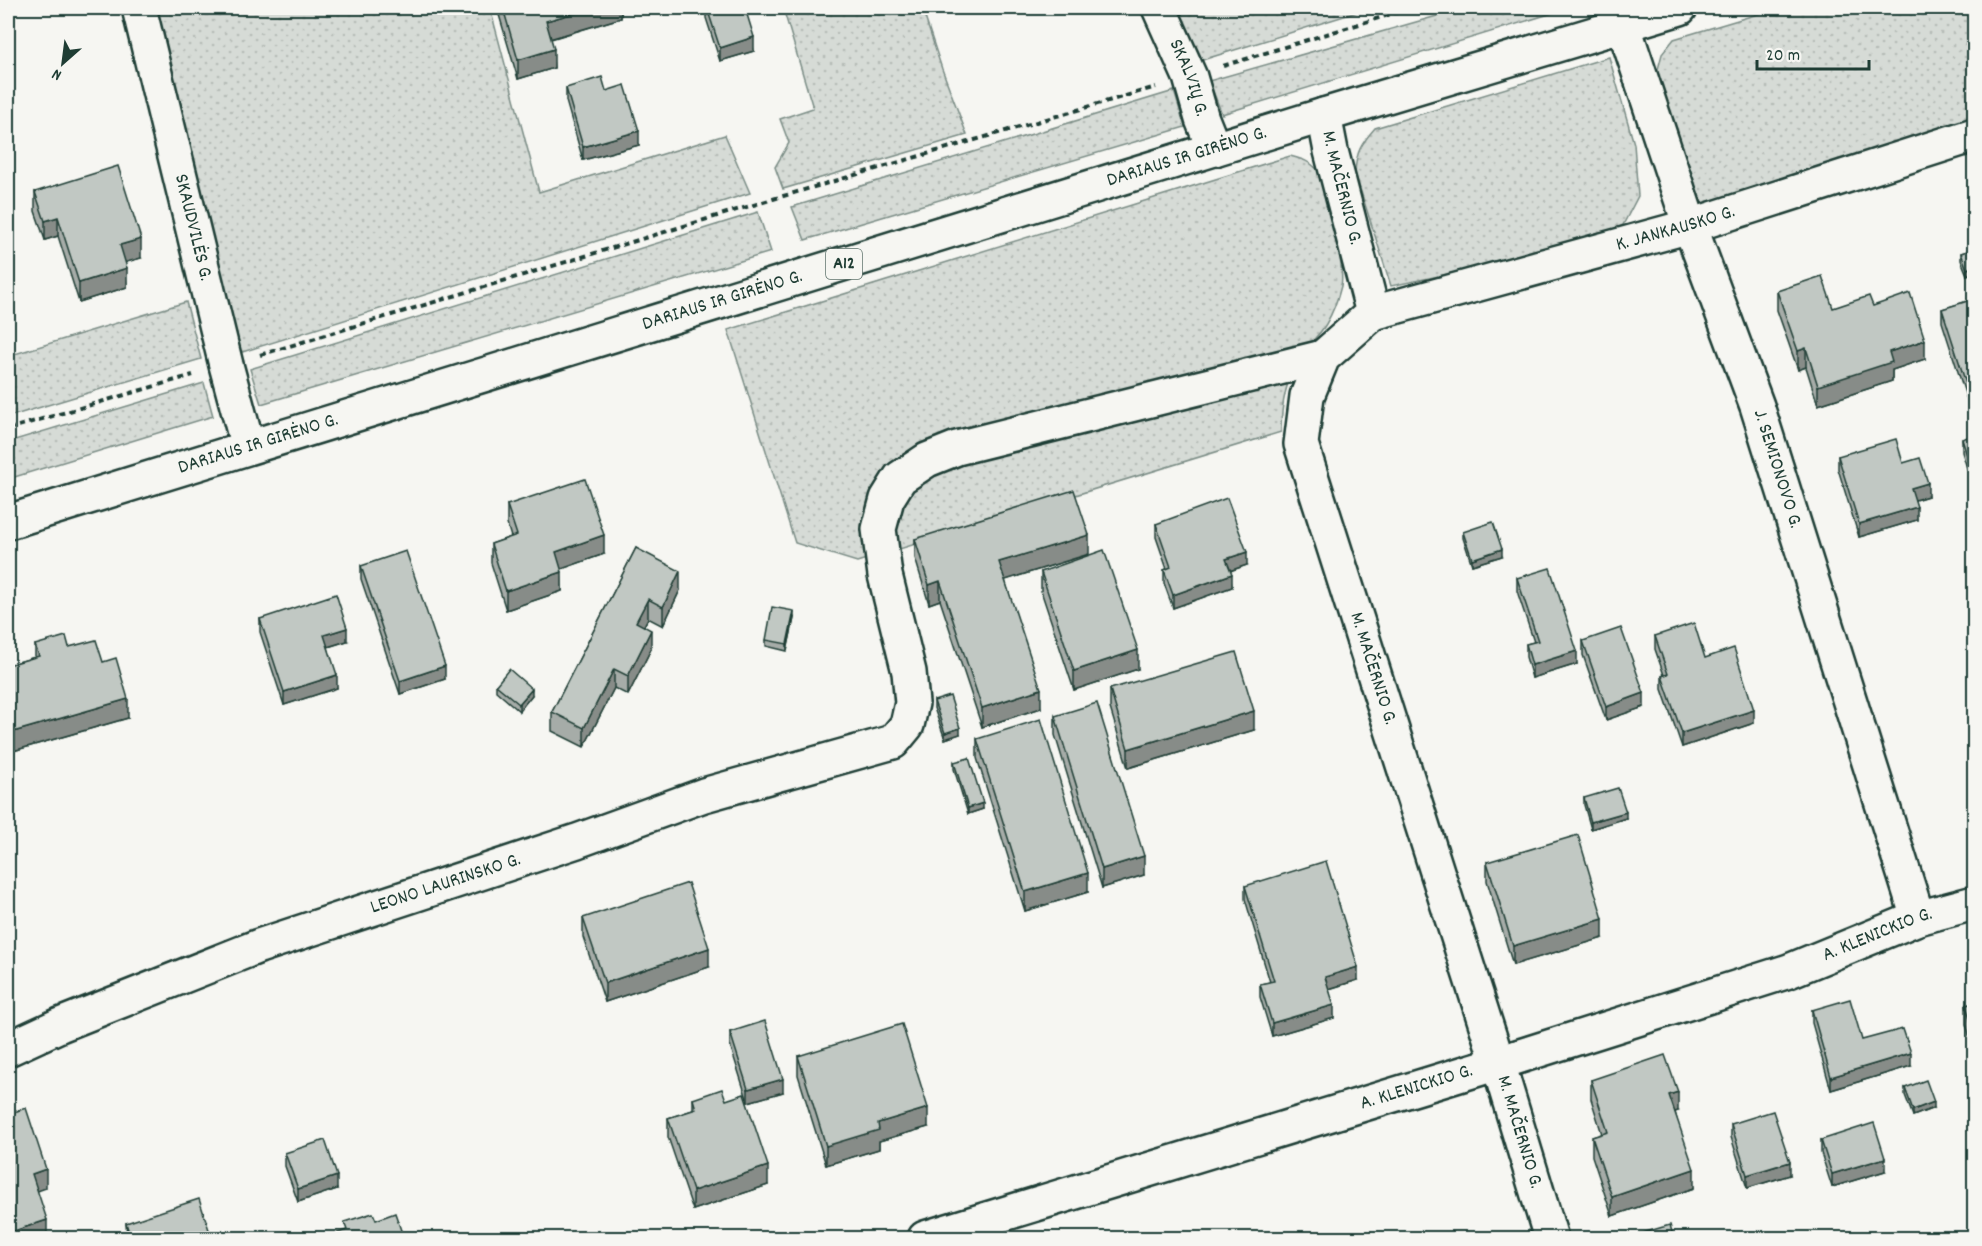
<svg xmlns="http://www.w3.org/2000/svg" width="1982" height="1246" viewBox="0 0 1982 1246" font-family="Dekko,sans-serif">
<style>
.grass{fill:url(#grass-dots);stroke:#7a8c85;stroke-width:1.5}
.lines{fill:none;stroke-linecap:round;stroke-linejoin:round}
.minor-casing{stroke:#1f3d34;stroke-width:38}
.highway-casing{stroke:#1f3d34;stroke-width:38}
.path{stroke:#1f3d34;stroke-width:4;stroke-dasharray:6 4.5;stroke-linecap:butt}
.minor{stroke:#f6f6f2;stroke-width:33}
.highway{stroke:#f6f6f2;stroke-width:33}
.wall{fill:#a6aca8;stroke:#1f3d34;stroke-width:1.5}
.shaded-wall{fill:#878c88;stroke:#1f3d34;stroke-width:1.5}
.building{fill:#c1c8c3;stroke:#1f3d34;stroke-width:1.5}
.labels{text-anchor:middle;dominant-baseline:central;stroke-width:4.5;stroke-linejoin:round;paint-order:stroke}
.shield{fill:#f6f6f2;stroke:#60746d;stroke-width:1.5}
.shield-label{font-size:18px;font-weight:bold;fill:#1f3d34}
.street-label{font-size:20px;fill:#1f3d34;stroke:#f6f6f2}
</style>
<defs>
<pattern id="grass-dots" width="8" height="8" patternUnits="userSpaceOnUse" patternTransform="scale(1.5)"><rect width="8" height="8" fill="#d6dbd6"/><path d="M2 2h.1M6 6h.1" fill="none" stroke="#b7bdb8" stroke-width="1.8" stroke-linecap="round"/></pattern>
</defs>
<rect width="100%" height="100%" fill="#f6f6f2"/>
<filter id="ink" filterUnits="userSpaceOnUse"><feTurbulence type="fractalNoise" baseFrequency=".0167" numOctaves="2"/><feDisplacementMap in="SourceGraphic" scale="12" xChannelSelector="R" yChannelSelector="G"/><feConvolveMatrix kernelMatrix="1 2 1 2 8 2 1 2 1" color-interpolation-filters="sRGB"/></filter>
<g filter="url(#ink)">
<g class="grass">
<polygon points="153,8 490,8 539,192 725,135 750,193 236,354"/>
<polygon points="783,8 922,8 942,69 967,135 783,189 775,167 789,143 780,119 813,108"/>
<polygon points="1176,8 1370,8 1199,61"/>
<polygon points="1465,8 1569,8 1222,114 1209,81"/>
<polygon points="1778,8 1974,8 1974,126 1702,203 1660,92 1657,73 1662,54 1674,39"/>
<path d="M 1609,57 L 1634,144 L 1638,196 L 1623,225 L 1593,241 L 1539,255 L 1391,286 L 1355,173 C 1356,152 1361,144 1375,128 Z"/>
<polygon points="1174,91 1185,127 805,240 792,207"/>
<path d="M 1290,156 C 1301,159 1310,161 1318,170 C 1328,181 1345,271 1341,286 C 1338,298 1332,314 1326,324 C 1319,336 1307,345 1300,357 C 1286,379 1281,406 1281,432 L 857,562 L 795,543 L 728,330 Z"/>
<polygon points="758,212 771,252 261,404 250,369"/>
<polygon points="186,302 201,359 8,417 8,356"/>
<polygon points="204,383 213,416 8,479 8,442"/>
</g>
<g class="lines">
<g class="minor-casing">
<g id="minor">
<path id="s1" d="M 139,8 L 226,365 L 248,447"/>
<path id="s2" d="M 1159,8 L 1190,77 L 1202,119 L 1214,149"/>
<path id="s3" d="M 1623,24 L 1690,226 L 1757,406 L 1918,918"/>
<path id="s4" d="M 1324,115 L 1331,151 L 1373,313 L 1323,357 L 1307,396 L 1301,444 L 1498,1063 L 1551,1238"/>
<path id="s5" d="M 1373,313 L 1690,226 L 1974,135"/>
<path id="s6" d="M 8,1049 L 60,1025 L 259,946 L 577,841 L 704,795 L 893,742 L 907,725 L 912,703 L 909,672 L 885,575 L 879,529 L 887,499 L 900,478 L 927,460 L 957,448 L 1323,357"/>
<path id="s7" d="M 925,1238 L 1498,1063 L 1789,971 L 1918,918 L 1974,903"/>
</g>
</g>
<g class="highway-casing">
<g id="highway">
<path id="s8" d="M 8,522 L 1324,115 L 1680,8"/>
</g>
</g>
<g class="path">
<polyline points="1223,66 1411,8"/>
<polyline points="260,355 773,199 1156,87"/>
<polyline points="8,429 193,375"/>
</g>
<use href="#minor" class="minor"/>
<use href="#highway" class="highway"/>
</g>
<g class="wall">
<polygon points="497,8 621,8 621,18 551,39 554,68 518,79"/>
<polygon points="706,8 745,8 754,51 720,61 706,18"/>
<polygon points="566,88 606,91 639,145 583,160 566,101"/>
<polygon points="35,192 141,258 125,262 127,287 79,302 58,236 45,240 35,211"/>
<polygon points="1974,249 1974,272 1967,275 1961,260 1961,253"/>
<polygon points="1777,291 1833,308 1873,306 1925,359 1892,370 1892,381 1818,405 1806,367 1798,370 1777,310"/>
<polygon points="1974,299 1974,407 1970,409 1942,322 1942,309"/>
<polygon points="1974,435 1974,491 1962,452 1962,439"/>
<polygon points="1838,456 1903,463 1928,496 1915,500 1917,520 1859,537 1838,469"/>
<polygon points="507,505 604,554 561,569 562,591 506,610 491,563 491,544 511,537 507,524"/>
<polygon points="1156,524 1247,565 1230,571 1232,587 1173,608 1164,583 1164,570 1167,569 1156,537"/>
<polygon points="1463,532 1502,556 1472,565 1463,538"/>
<polygon points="915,539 1089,554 1005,580 1041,708 982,727 940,600 929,604 915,558"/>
<polygon points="636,548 680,590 663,626 648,618 644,626 651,649 628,695 614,688 584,747 552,731 552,712"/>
<polygon points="361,566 445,679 400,694 361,579"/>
<polygon points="1041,572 1138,669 1074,690 1041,591"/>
<polygon points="1517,578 1577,664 1532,678 1526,657 1526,644 1534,642 1517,591"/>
<polygon points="794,618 787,651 766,646 766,640"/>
<polygon points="260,619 347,641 328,647 337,688 284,705 260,632"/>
<polygon points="1655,636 1705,658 1754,723 1682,747 1662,689 1662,676 1664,675 1655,649"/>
<polygon points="1583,641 1644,707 1606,720 1583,655"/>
<polygon points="35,645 69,647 128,718 13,751 8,732 8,665 35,657"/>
<polygon points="496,685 532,695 519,711 496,691"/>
<polygon points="1110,689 1254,730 1128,768 1110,708"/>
<polygon points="934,701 960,734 945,739 934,708"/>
<polygon points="1055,716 1144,875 1102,888 1055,735"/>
<polygon points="977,739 1088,892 1025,911 977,758"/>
<polygon points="954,762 983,809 968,814 954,769"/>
<polygon points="1584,798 1626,818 1591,829 1584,805"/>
<polygon points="1487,862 1603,938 1513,965 1487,881"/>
<polygon points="1245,886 1358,980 1329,989 1334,1018 1272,1036 1260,997 1260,984 1270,982 1245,899"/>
<polygon points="583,918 709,967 605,1002 583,937"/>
<polygon points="1974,1003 1974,1053 1966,1024 1966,1005"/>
<polygon points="1812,1010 1862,1040 1911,1066 1831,1090 1812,1023"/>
<polygon points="730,1032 783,1092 748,1102 730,1045"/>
<polygon points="798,1056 928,1127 879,1141 879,1149 826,1165 798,1075"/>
<polygon points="1591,1080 1678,1111 1675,1112 1694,1188 1612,1216 1592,1156 1592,1137 1602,1134 1591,1099"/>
<polygon points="1905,1088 1934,1108 1913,1116 1905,1095"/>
<polygon points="693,1099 726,1100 768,1185 693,1210 668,1137 668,1118 693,1110"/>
<polygon points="1731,1124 1790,1175 1747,1188 1731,1137"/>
<polygon points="1821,1140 1885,1171 1832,1187 1821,1153"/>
<polygon points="285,1153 337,1189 298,1202 285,1166"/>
<polygon points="126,1223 212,1239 127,1239"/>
</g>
<g class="shaded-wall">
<polygon points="592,8 621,8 621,18 546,40 546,21"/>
<polygon points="754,37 754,51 720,61 720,48"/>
<polygon points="554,49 554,68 518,79 518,60"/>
<polygon points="639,131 639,145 583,160 583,147"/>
<polygon points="58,217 58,236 45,240 45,221"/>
<polygon points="141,239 141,258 120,264 120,245"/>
<polygon points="1974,266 1974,272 1967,275 1967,269"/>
<polygon points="127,268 127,287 79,302 79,283"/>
<polygon points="1925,340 1925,359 1892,370 1892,381 1818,405 1818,386 1889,352"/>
<polygon points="1806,348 1806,367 1798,370 1798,351"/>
<polygon points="1974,394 1974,407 1970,409 1970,396"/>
<polygon points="1928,483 1928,496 1911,501 1911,488"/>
<polygon points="1917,507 1917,520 1859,537 1859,524"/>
<polygon points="604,535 604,554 556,571 556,552"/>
<polygon points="1089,535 1089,554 999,582 999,562"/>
<polygon points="1502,549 1502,556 1472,565 1472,559"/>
<polygon points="1247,552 1247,565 1226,572 1226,559"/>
<polygon points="680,571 680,590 663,626 663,607"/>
<polygon points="562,572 562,591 506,610 506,591"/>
<polygon points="1232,574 1232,587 1173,608 1173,595"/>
<polygon points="940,581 940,600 929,604 929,585"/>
<polygon points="648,599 648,618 636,641 636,622"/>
<polygon points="794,611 794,618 787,651 787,644"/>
<polygon points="347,628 347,641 324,648 324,635"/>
<polygon points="651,630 651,649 628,695 628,676"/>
<polygon points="1138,650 1138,669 1074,690 1074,671"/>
<polygon points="1577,651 1577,664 1532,678 1532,665"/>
<polygon points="445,666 445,679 400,694 400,681"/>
<polygon points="614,669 614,688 584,747 584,728"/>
<polygon points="337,675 337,688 284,705 284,692"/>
<polygon points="532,689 532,695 519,711 519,704"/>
<polygon points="1041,689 1041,708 982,727 982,708"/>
<polygon points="1644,693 1644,707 1606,720 1606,707"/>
<polygon points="128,699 128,718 13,751 13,732"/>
<polygon points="1754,710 1754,723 1682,747 1682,733"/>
<polygon points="1254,711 1254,730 1128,768 1128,749"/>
<polygon points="960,728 960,734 945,739 945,733"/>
<polygon points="983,803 983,809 968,814 968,808"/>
<polygon points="1626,812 1626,818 1591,829 1591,822"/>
<polygon points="1144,856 1144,875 1102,888 1102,869"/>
<polygon points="1088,873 1088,892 1025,911 1025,892"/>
<polygon points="1603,919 1603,938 1513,965 1513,946"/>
<polygon points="709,948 709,967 605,1002 605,983"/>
<polygon points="1358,967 1358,980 1325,990 1325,977"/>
<polygon points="1334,1005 1334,1018 1272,1036 1272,1023"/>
<polygon points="1911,1053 1911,1066 1831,1090 1831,1077"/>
<polygon points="783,1079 783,1092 748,1102 748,1089"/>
<polygon points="1678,1092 1678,1111 1669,1114 1669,1095"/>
<polygon points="1934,1102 1934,1108 1913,1116 1913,1110"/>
<polygon points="928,1108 928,1127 879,1141 879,1149 826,1165 826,1146 878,1123"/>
<polygon points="1885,1158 1885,1171 1832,1187 1832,1174"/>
<polygon points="1790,1162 1790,1175 1747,1188 1747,1175"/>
<polygon points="768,1166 768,1185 693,1210 693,1191"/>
<polygon points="46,1169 46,1188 32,1193 32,1174"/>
<polygon points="1694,1169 1694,1188 1612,1216 1612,1197"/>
<polygon points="337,1176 337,1189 298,1202 298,1189"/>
<polygon points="47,1220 47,1239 8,1239 8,1233"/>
</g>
<g class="building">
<polygon points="503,8 592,8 546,21 554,49 518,60"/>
<polygon points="707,8 745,8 754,37 720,48"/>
<polygon points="602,77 606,91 625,85 639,131 583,147 566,88"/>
<polygon points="118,166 141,239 120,245 127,268 79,283 58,217 45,221 35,192"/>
<polygon points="1974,249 1974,266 1967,269 1961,253"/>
<polygon points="1822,276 1833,308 1869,296 1873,306 1910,293 1925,340 1889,352 1892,362 1818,386 1806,348 1798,351 1777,291"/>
<polygon points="1974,299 1974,394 1970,396 1942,309"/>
<polygon points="1974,435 1974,478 1962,439"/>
<polygon points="1896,439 1903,463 1920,458 1928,483 1911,488 1917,507 1859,524 1838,456"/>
<polygon points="585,479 604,535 556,552 562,572 506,591 491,544 517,535 507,505"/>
<polygon points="1074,490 1089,535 999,562 1041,689 982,708 940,581 929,585 915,539"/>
<polygon points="1227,498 1247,552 1226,559 1232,574 1173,595 1164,570 1171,567 1156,524"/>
<polygon points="1493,522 1502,549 1472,559 1463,532"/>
<polygon points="636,548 680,571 663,607 648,599 636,622 651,630 628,676 614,669 584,728 552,712"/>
<polygon points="1104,550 1138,650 1074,671 1041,572"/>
<polygon points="406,551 445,666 400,681 361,566"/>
<polygon points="1550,568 1577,651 1532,665 1526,644 1538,641 1517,578"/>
<polygon points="336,594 347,628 324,635 337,675 284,692 260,619"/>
<polygon points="772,607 794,611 787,644 766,640"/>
<polygon points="1694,623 1705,658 1734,648 1754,710 1682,733 1662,676 1668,674 1655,636"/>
<polygon points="1621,628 1644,693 1606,707 1583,641"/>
<polygon points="66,636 69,647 96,640 103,662 116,658 128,699 13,732 8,713 8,665 39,656 35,645"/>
<polygon points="1236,652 1254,711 1128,749 1110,689"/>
<polygon points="509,669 532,689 519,704 496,685"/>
<polygon points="950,696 960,728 945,733 934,701"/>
<polygon points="1097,703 1144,856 1102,869 1055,716"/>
<polygon points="1041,719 1088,873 1025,892 977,739"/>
<polygon points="969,758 983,803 968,808 954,762"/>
<polygon points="1618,788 1626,812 1591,822 1584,798"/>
<polygon points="1578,835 1603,919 1513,946 1487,862"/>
<polygon points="1326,861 1358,967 1325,977 1334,1005 1272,1023 1260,984 1274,981 1245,886"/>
<polygon points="688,883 709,948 605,983 583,918"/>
<polygon points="1850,999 1862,1040 1903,1029 1911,1053 1831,1077 1812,1010"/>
<polygon points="1974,1003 1974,1034 1966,1005"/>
<polygon points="765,1021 783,1079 748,1089 730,1032"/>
<polygon points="902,1024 928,1108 878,1123 879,1130 826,1146 798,1056"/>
<polygon points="1665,1055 1678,1092 1669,1095 1694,1169 1612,1197 1592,1137 1608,1132 1591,1080"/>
<polygon points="1926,1080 1934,1102 1913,1110 1905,1088"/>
<polygon points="722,1089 726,1100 744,1094 768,1166 693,1191 668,1118 696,1109 693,1099"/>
<polygon points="26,1108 46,1169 32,1174 47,1220 8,1233 8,1114"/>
<polygon points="1773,1111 1790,1162 1747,1175 1731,1124"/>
<polygon points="1874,1123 1885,1158 1832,1174 1821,1140"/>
<polygon points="325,1140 337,1176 298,1189 285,1153"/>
<polygon points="199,1199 212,1239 131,1239 126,1223"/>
<polygon points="373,1213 376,1220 395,1213 404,1239 325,1239 325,1237 347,1230 344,1222"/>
<polygon points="1670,1225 1674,1239 1633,1239 1632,1236"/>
</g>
</g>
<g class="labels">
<rect class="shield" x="826" y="249" width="36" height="30" rx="4.5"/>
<g class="shield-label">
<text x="844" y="264">A12</text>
</g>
<g class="street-label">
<text stroke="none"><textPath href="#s2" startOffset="76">SKALVIŲ G.</textPath></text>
<text stroke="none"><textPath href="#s8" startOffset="1234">DARIAUS IR GIRĖNO G.</textPath></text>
<text stroke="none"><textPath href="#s4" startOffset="75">M. MAČERNIO G.</textPath></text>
<text stroke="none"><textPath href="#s1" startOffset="226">SKAUDVILĖS G.</textPath></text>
<text stroke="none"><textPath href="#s5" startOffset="314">K. JANKAUSKO G.</textPath></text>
<text stroke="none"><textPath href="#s8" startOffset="748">DARIAUS IR GIRĖNO G.</textPath></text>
<text stroke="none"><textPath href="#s8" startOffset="262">DARIAUS IR GIRĖNO G.</textPath></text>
<text stroke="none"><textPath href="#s3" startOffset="471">J. SEMIONOVO G.</textPath></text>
<text stroke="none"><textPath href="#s4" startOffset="597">M. MAČERNIO G.</textPath></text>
<text stroke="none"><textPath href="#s6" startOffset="468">LEONO LAURINSKO G.</textPath></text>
<text stroke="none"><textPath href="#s7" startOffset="1000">A. KLENICKIO G.</textPath></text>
<text stroke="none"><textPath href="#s7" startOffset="514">A. KLENICKIO G.</textPath></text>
<text stroke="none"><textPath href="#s4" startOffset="1083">M. MAČERNIO G.</textPath></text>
</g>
</g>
<rect width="1982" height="1246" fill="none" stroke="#f6f6f2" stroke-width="30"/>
<rect x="15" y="15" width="1952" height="1216" fill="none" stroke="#1f3d34" stroke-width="2" filter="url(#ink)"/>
<g transform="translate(63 63) rotate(208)" stroke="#f6f6f2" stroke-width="4.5" paint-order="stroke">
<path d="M0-4.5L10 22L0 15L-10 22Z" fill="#1f3d34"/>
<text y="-9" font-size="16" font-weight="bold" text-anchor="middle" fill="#1f3d34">N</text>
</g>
<path d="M1757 60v9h112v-9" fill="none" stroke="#1f3d34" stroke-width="3"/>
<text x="1766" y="60" font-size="18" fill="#1f3d34" stroke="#f6f6f2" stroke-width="4.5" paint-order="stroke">20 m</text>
</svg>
